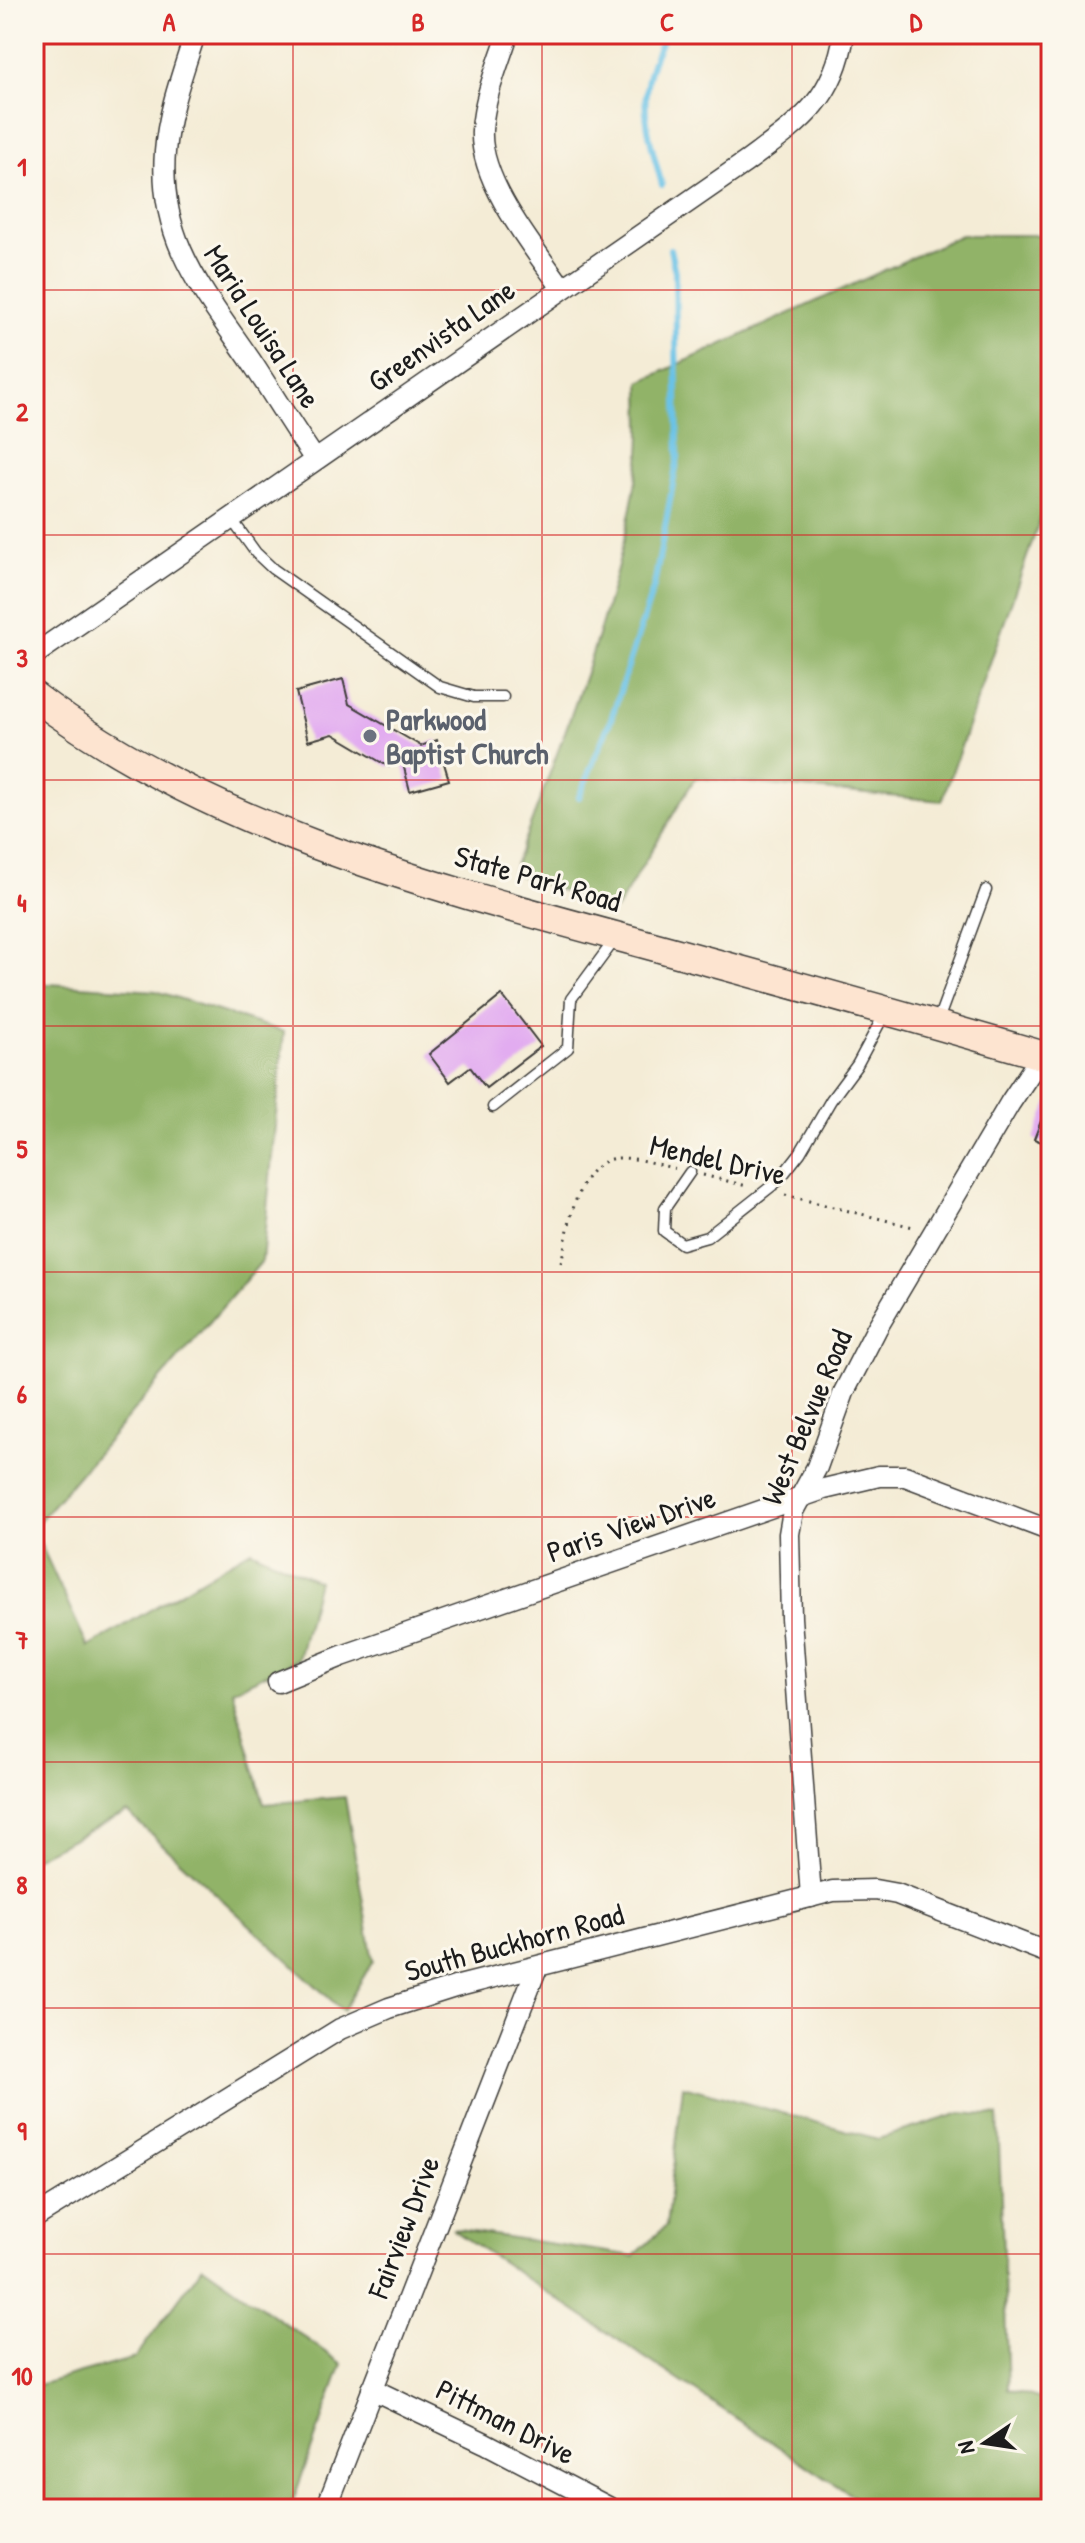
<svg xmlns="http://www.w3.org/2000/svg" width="1085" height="2543" viewBox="0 0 1085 2543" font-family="'Patrick Hand',sans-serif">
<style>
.forest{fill:#91b367;stroke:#566842;stroke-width:2}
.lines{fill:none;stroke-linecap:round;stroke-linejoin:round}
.stream{stroke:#69c2e7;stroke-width:6}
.building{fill:#e2acf0}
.service-casing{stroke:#3c3b38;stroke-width:13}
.minor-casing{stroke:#3c3b38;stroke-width:23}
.secondary-casing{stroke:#3c3b38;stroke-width:31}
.path{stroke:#3c3b38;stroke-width:3;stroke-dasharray:2 6;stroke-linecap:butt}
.service{stroke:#fff;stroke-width:10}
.minor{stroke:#fff;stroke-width:20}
.secondary{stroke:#fde4d0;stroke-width:28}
.grid{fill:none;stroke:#d62828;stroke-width:2;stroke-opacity:0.55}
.worship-dot{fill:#6b7280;stroke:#fbf7ec;stroke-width:3}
.labels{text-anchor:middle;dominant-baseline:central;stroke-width:6;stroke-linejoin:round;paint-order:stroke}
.street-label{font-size:30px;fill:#1c1c1c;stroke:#fbf7ec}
.worship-label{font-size:30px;font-weight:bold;fill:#5b616d;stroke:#fbf7ec;text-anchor:start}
.neatline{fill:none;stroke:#d62828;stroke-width:3}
.grid-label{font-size:26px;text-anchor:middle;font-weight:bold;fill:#d62828}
</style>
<rect width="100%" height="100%" fill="#fbf7ec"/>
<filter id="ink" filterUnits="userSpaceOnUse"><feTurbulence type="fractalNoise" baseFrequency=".0125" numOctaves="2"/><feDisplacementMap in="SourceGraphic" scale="16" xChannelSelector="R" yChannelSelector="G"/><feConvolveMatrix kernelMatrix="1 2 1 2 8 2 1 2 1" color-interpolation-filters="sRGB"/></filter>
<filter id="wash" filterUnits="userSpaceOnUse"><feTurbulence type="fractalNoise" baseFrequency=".006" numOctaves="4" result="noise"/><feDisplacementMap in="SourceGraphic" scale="32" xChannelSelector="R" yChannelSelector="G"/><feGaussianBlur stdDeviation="1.8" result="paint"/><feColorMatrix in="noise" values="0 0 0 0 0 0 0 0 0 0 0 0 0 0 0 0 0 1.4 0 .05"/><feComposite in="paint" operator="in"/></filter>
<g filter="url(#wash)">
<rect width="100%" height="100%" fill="#f4ecd6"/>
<g class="forest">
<path d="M 961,235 L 1049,235 L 1051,488 L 942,801 L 695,778 L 616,910 L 512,873 C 563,738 618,605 639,461 C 643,436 640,408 640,382 Z"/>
<polygon points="34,983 156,991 284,1032 262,1261 34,1527"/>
<polygon points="34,1530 88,1647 251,1550 318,1581 298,1659 232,1690 264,1804 345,1797 373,1961 343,2011 127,1812 34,1858"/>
<polygon points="683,2086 878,2139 961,2113 998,2116 1008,2389 1051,2402 1051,2509 872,2509 452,2229 634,2256 666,2226"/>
<polygon points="203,2266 342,2364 290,2509 34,2509 34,2386 135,2358"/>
</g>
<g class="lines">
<g class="stream">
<path d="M 662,185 C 646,126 633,90 666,34"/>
<polyline points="579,797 611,719 654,586 678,457 675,272 670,249"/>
</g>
</g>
<g id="blocks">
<g class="building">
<polygon points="343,679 349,704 421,746 437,740 449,780 410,791 400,752 389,767 333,734 308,741 296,692"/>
<polygon points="502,995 541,1046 486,1088 470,1067 450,1082 429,1054"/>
<polygon points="1050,1098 1051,1098 1051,1146 1034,1139"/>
</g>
</g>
</g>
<g filter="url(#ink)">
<use href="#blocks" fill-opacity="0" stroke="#3c3b38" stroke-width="2"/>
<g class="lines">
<g class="service-casing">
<g id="service">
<polyline points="230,517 256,553 273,569 440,687 474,697 503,697"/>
<polyline points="937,1023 986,890"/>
<polyline points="493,1107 568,1048 571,999 616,938"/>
<polyline points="690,1172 665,1208 664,1231 682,1244 707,1237 778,1181 800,1153 831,1100 857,1065 885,1013"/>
</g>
</g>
<g class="minor-casing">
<g id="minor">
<path d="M 195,34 C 183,72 168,112 165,152 C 158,241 204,292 251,361 C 272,393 292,426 314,458"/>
<path d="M 508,34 C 498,65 484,97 482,130 C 479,181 533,247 562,288"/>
<path d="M 34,655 L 746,162 C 797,124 834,102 844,34"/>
<polyline points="278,1682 342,1656 824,1489 879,1476 905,1476 1051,1531"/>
<polyline points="811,1897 791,1618 789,1534 793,1511 817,1467 844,1392 877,1328 1010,1103 1042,1055"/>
<polyline points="34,2218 340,2029 389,2008 455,1987 833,1891 875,1890 897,1894 1051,1954"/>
<polyline points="372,2389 485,2443 612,2509"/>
<polyline points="326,2509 537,1967"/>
</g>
</g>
<g class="secondary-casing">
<path id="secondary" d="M 34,696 C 205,825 415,882 619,937 C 763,976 908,1016 1051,1058"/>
</g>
<g class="path">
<polyline points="703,1175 747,1186"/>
<polyline points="785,1195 913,1227"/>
<path d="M 561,1263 C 569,1230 575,1157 621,1158 C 639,1158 659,1165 677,1169"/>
</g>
<use href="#service" class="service"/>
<use href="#minor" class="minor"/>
<use href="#secondary" class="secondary"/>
</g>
</g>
<path class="grid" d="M 293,34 L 293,2509M 542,34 L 542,2509M 792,34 L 792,2509M 34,290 L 1051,290M 34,535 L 1051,535M 34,780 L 1051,780M 34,1026 L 1051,1026M 34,1272 L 1051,1272M 34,1517 L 1051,1517M 34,1762 L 1051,1762M 34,2008 L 1051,2008M 34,2254 L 1051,2254"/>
<circle class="worship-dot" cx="370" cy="736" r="8"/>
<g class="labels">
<g class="street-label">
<text transform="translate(263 326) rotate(57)">Maria Louisa Lane</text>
<text transform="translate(441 335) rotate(-35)">Greenvista Lane</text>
<text transform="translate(538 878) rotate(16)">State Park Road</text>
<text transform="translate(718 1159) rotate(13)">Mendel Drive</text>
<text transform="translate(806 1417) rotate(-67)">West Belvue Road</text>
<text transform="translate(631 1524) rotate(-19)">Paris View Drive</text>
<text transform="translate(514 1942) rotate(-15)">South Buckhorn Road</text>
<text transform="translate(403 2227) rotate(-69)">Fairview Drive</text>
<text transform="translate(506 2421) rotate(27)">Pittman Drive</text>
</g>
<g class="worship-label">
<text x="386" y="719">Parkwood<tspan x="386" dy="34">Baptist Church</tspan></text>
</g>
</g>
<rect width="1085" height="2543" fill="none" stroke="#fbf7ec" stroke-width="88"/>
<g transform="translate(985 2443) rotate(257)" stroke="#fbf7ec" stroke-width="6" paint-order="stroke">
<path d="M0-6L14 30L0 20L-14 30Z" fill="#1c1c1c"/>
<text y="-12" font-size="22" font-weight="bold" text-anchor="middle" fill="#1c1c1c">N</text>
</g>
<rect x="44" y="44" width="997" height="2455" class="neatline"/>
<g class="grid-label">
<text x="169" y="31">A</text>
<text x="418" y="31">B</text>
<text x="667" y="31">C</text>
<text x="916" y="31">D</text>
<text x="22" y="176">1</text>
<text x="22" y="421">2</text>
<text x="22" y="667">3</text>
<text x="22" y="912">4</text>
<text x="22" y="1158">5</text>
<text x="22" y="1403">6</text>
<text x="22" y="1649">7</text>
<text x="22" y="1894">8</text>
<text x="22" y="2140">9</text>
<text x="22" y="2385">10</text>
</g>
</svg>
